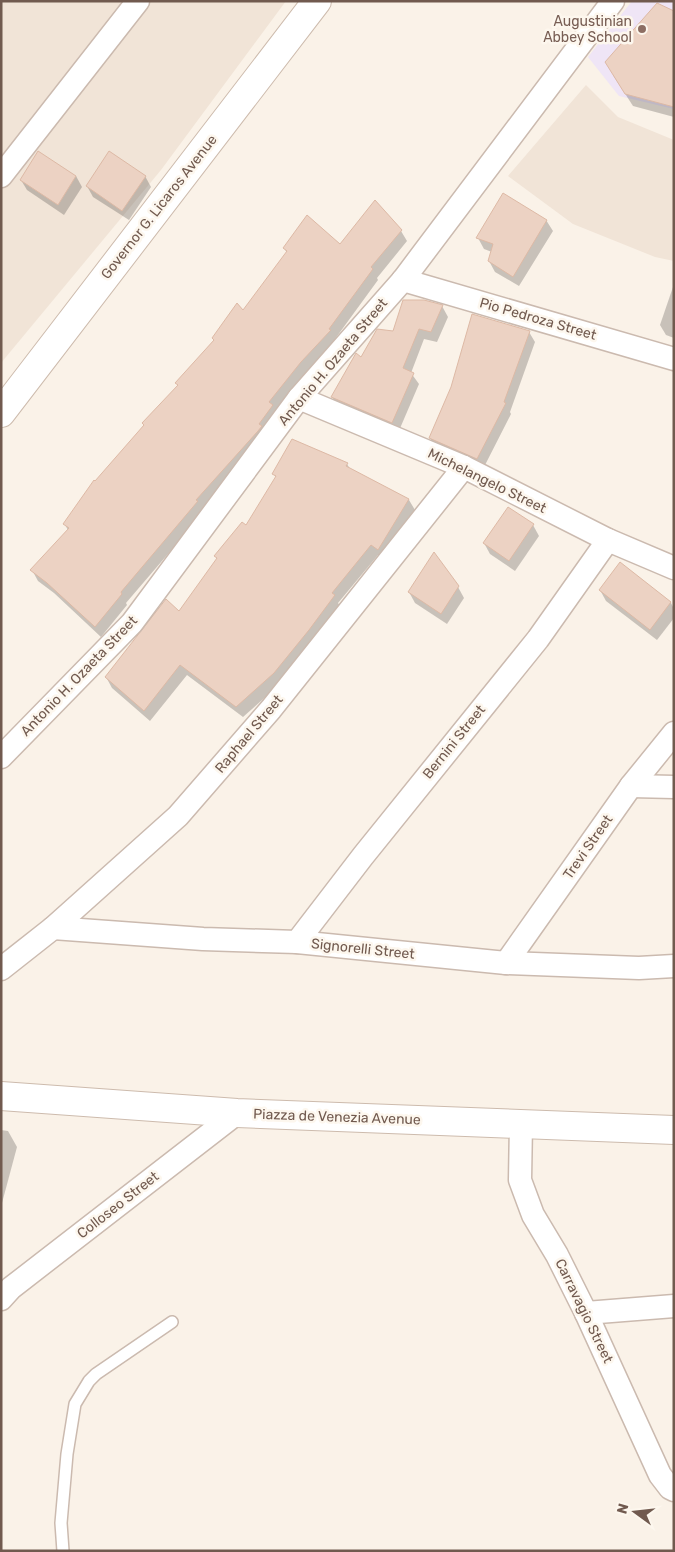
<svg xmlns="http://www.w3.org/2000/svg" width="675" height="1552" viewBox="0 0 675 1552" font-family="Rubik,sans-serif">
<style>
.residential{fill:#f1e4d7}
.education{fill:#efe5f6}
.shadow{fill:#0003}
.building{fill:#ecd2c3;stroke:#ddb9a5}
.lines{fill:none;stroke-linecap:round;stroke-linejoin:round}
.lane-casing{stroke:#cbbaaf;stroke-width:14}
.street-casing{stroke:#cbbaaf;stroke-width:25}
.secondary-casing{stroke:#cdbbad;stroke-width:30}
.lane{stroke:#fff;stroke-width:11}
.street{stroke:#fff;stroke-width:22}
.secondary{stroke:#fff;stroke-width:28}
.education-dot{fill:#8d6e63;stroke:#fdf7ee;stroke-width:2}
.labels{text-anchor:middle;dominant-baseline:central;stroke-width:5;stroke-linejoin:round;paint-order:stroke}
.education-label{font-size:14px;fill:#785e54;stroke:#fdf7ee;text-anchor:end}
.street-label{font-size:14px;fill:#715a4f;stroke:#fdf7ee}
</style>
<rect width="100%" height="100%" fill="#faf2e8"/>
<g class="residential">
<polygon points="1,1 286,1 161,170 1,363"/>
<polygon points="586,85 618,117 674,140 674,261 655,257 573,224 508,176"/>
</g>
<polygon class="education" points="632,1 674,1 674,109 619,96 588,57"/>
<g class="shadow">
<polygon points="674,13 674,117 633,106 613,75"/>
<polygon points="76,176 82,187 64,215 27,190 21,180"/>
<polygon points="145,176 151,187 129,220 93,197 87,186"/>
<polygon points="546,220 553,231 519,286 495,272 489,261 492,252 484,249 478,238"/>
<polygon points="401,231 407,241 377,278 378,280 335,339 336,342 203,513 126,603 127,605 101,637 54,593 38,581 32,570 68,530 65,525 178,386 177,383 243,312 287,253 284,248 341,246"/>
<polygon points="674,284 674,338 666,335 660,325"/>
<polygon points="442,306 448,317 437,342 424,339 411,373 419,384 398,433 339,408 332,397 361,358 394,333"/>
<polygon points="529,332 535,342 510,412 511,414 483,469 436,449 430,438"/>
<polygon points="347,464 350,469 409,500 415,510 384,559 378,555 338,603 340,606 280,684 243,717 187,675 150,721 112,688 106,677 180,613 217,559 216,556 246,527 276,478 274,474"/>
<polygon points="533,525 539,536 515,571 490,554 484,543"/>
<polygon points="621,564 671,603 674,609 674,618 657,640 606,601 600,590"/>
<polygon points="458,587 464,598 447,624 415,603 409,592"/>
<polygon points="1,1130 8,1131 17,1147 2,1203"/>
</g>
<g class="building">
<polygon points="657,3 674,11 674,107 625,94 605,62"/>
<polygon points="38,151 76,176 58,205 20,180"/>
<polygon points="109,151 146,176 122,211 86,186"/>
<polygon points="503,193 547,220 513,277 488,261 493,244 476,238"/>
<polygon points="375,200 402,230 371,267 373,269 329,329 331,330 301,362 269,402 273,405 259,424 262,426 258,431 196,500 198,501 121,592 122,594 95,627 47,583 30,570 69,528 63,524 94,480 95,481 144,425 142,423 178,385 175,383 214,340 212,338 237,303 243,310 287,251 283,248 307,215 340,244"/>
<polygon points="403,300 424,300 443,305 431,332 419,329 403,368 414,373 392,423 331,397 356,353 361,357 377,329 393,331"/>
<polygon points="472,314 530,331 504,402 506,403 477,459 429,438 451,387"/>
<polygon points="292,439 348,463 346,466 409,499 378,550 371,545 332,593 335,595 309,630 274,673 236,707 180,665 144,711 105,677 166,599 179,611 217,558 214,556 242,522 246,525 276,476 272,474"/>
<polygon points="508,507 534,524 509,561 483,543"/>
<polygon points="434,552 459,586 441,614 408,592"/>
<polygon points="620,562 671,602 650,630 599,590"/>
</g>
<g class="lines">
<g class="lane-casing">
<polyline id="lane" points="63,1551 61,1523 67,1454 75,1404 89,1381 96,1374 172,1322"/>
</g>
<g class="street-casing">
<g id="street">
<polyline points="1,176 138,1"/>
<polyline points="403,280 674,359"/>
<polyline points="299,398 464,467 608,540 674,568"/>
<polyline points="1,757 132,623 299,398 403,280 613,1"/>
<polyline points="631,786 674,787"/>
<polyline points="53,928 203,939 297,942 506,963 639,968 674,966"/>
<polyline points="297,942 363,856 538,639 608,540"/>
<polyline points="506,963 631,786 674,733"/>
<polyline points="1,969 53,928 178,816 271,709 464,467"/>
<polyline points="521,1123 520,1180 533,1215 557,1255 586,1313 660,1475 670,1488 674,1490"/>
<polyline points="1,1299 11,1288 237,1113"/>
<polyline points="586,1313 674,1306"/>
</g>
</g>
<g class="secondary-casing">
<g id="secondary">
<polyline points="1,413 317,1"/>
<polyline points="1,1096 237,1113 674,1130"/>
</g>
</g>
<use href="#lane" class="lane"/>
<use href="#street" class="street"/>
<use href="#secondary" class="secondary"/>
</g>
<circle class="education-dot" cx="642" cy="29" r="5"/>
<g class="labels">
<g class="education-label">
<text x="632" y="21">Augustinian<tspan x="632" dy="16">Abbey School</tspan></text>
</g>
<g class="street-label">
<text transform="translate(159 207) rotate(-52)">Governor G. Licaros Avenue</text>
<text transform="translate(538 319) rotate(16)">Pio Pedroza Street</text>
<text transform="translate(333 362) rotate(-50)">Antonio H. Ozaeta Street</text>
<text transform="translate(487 481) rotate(26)">Michelangelo Street</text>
<text transform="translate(79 676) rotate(-46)">Antonio H. Ozaeta Street</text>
<text transform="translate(249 734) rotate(-50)">Raphael Street</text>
<text transform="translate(454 742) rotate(-51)">Bernini Street</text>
<text transform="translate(588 847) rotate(-55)">Trevi Street</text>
<text transform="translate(363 949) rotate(6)">Signorelli Street</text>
<text transform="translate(337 1117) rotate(2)">Piazza de Venezia Avenue</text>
<text transform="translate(118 1205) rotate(-38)">Colloseo Street</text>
<text transform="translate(584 1311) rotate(64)">Carravagio Street</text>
</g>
</g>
<rect width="675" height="1552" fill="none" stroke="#715a4f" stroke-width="5"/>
<g transform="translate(635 1512) rotate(285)" stroke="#fdf7ee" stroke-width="4" paint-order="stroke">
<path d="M0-4L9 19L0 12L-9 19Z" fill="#715a4f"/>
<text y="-8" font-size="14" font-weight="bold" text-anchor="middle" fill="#715a4f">N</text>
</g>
</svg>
